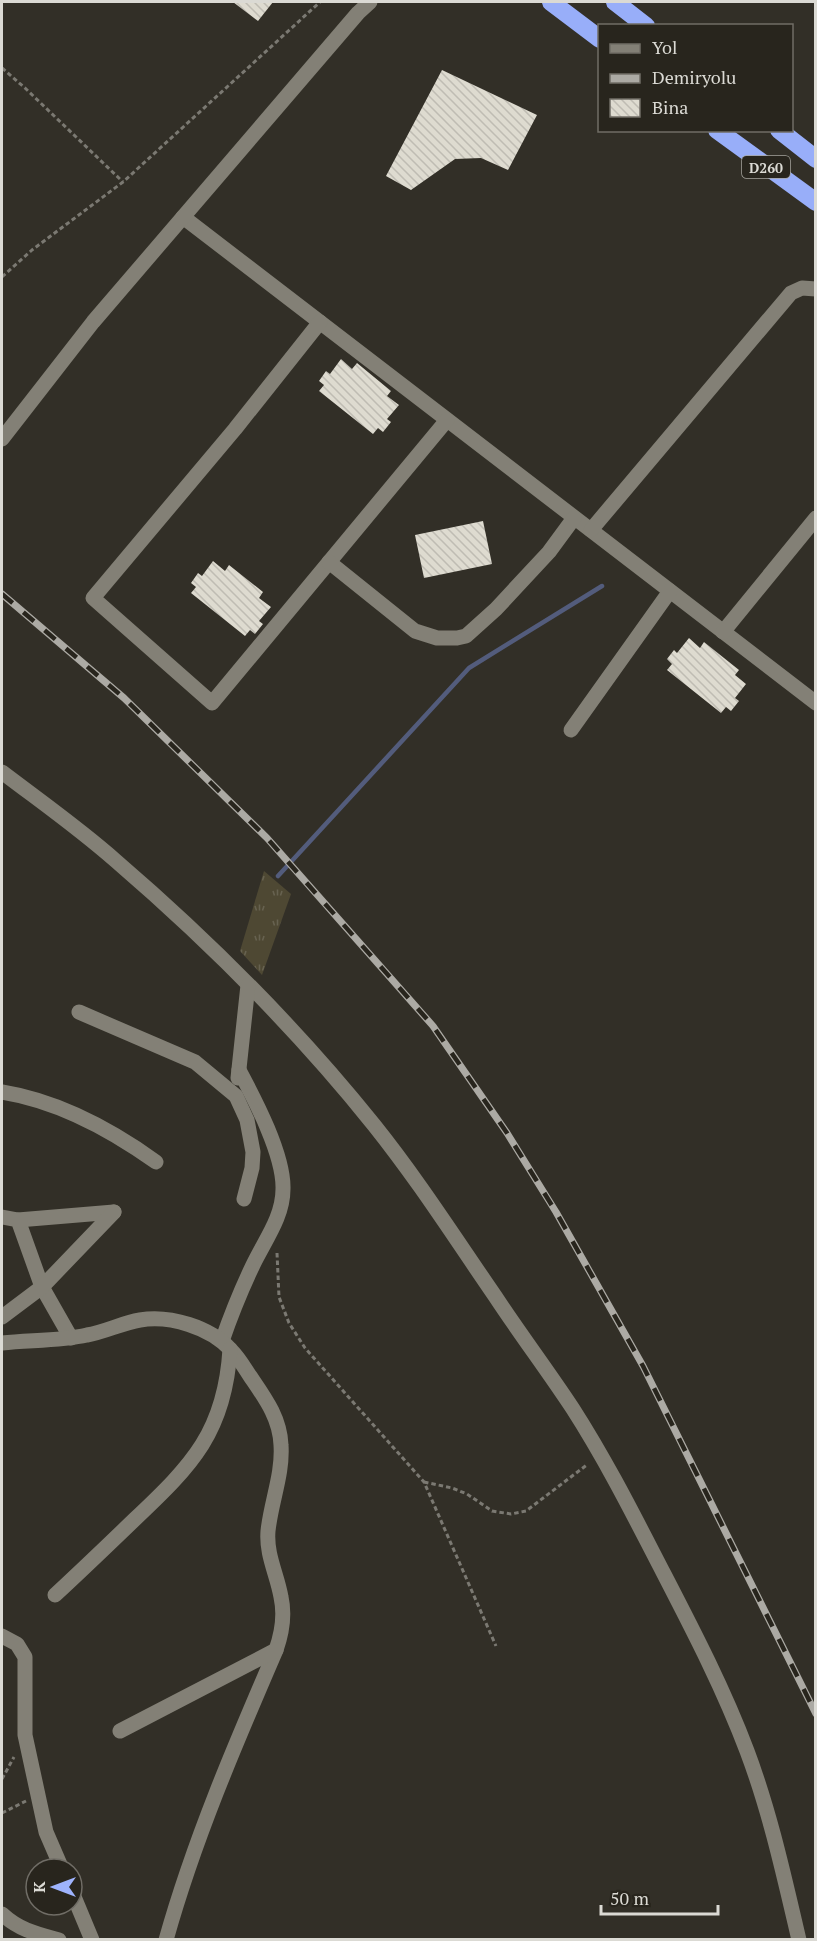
<svg xmlns="http://www.w3.org/2000/svg" width="817" height="1941" viewBox="0 0 817 1941" font-family="'PT Serif',serif">
<style>
.grass{fill:url(#grass-tufts)}
.lines{fill:none;stroke-linecap:round;stroke-linejoin:round}
.stream{stroke:#535c7c;stroke-width:4.5}
.building{fill:url(#building-back-hatch)}
.path{stroke:#7b7972;stroke-width:3;stroke-dasharray:4.5 3;stroke-linecap:butt}
.minor{stroke:#838076;stroke-width:15}
.highway{stroke:#98aef9;stroke-width:18}
.rail-casing{stroke:#acaaa4;stroke-width:7}
.rail{stroke:#28251d;stroke-width:4.5;stroke-dasharray:14;stroke-linecap:butt}
.labels{text-anchor:middle;dominant-baseline:central;stroke-width:6;stroke-linejoin:round;paint-order:stroke}
.shield{fill:#28251d;stroke:#a5a49d;stroke-width:1.5}
.shield-label{font-size:14px;font-weight:bold;fill:#dbdad4}
</style>
<defs>
<pattern id="grass-tufts" width="24" height="20" patternUnits="userSpaceOnUse" patternTransform="scale(1.5)"><rect width="24" height="20" fill="#4e4833"/><path d="M3 7l-1-3M5 7V3M7 7l1-3M15 17l-1-3M17 17v-4M19 17l1-3" fill="none" stroke="#676250"/></pattern>
<pattern id="building-back-hatch" width="6" height="6" patternUnits="userSpaceOnUse" patternTransform="scale(1.5)"><rect width="6" height="6" fill="#dedbd0"/><path d="M-1 5l2 2M0 0l6 6M5-1l2 2" fill="none" stroke="#bfbcb3"/></pattern>
</defs>
<rect width="100%" height="100%" fill="#322f27"/>
<polygon class="grass" points="264,871 291,894 262,975 240,951"/>
<g class="lines">
<polyline class="stream" points="278,876 469,668 602,586"/>
</g>
<g class="building">
<polygon points="233,2 273,2 258,21"/>
<polygon points="442,70 537,115 508,170 481,158 455,159 411,190 386,176"/>
<polygon points="341,359 352,369 357,363 391,391 387,396 399,405 387,419 391,422 383,432 378,428 373,434 319,391 324,385 319,381 326,371 330,374"/>
<polygon points="483,521 492,564 424,578 415,535"/>
<polygon points="213,561 225,571 229,565 263,592 259,598 271,607 259,621 263,624 255,634 250,630 245,636 191,593 196,587 191,583 198,573 202,576"/>
<polygon points="689,638 700,648 704,642 739,670 735,675 746,684 735,698 739,701 731,711 726,707 721,713 667,670 672,664 667,659 674,650 677,653"/>
</g>
<g class="lines">
<g class="path">
<polyline points="2,68 25,88 123,182"/>
<polyline points="2,277 32,250 123,182 320,2"/>
<polyline points="277,1253 279,1297 289,1323 305,1348 424,1482 496,1646"/>
<polyline points="424,1482 452,1488 467,1494 492,1511 511,1514 526,1511 588,1464"/>
<polyline points="2,1779 14,1757"/>
<polyline points="2,1813 26,1801"/>
</g>
<g class="minor">
<polyline points="183,217 816,703"/>
<polyline points="320,322 235,429 93,598 212,703 447,420"/>
<polyline points="2,439 93,322 358,13 370,2"/>
<polyline points="591,530 791,293 802,288 816,289"/>
<polyline points="329,562 415,631 437,638 457,638 466,636 496,609 549,552 574,518"/>
<polyline points="723,632 816,518"/>
<polyline points="571,730 670,591"/>
<path d="M 2,772 C 40,801 80,829 116,861 C 209,941 297,1029 374,1125 C 418,1180 455,1238 495,1296 C 520,1334 548,1371 573,1409 C 607,1462 635,1518 664,1574 C 694,1632 724,1690 747,1751 C 770,1812 784,1876 799,1940"/>
<polyline points="79,1012 195,1062 236,1096 247,1120 253,1152 252,1168 244,1199"/>
<polyline points="238,1078 248,985"/>
<path d="M 2,1092 C 58,1101 110,1129 156,1162"/>
<polyline points="2,1217 18,1220 42,1287 71,1338"/>
<polyline points="18,1220 114,1212"/>
<polyline points="2,1317 42,1287 114,1212"/>
<path d="M 222,1341 C 231,1315 241,1290 253,1265 C 265,1240 283,1217 283,1189 C 284,1155 255,1100 239,1070"/>
<path d="M 2,1343 C 30,1340 60,1341 87,1335 C 105,1332 122,1323 140,1320 C 170,1315 210,1327 231,1350 C 239,1358 244,1367 250,1376 C 265,1398 280,1418 281,1445 C 283,1474 271,1502 268,1531 C 266,1555 277,1574 281,1597 C 285,1615 282,1633 276,1650 C 235,1745 194,1840 166,1940"/>
<path d="M 55,1595 C 82,1570 108,1545 135,1519 C 192,1465 225,1432 230,1349"/>
<polyline points="2,1636 17,1644 25,1657 25,1735 46,1832 62,1869"/>
<polyline points="120,1731 276,1650"/>
<polyline points="72,1892 92,1940"/>
<path d="M 2,1914 C 19,1930 37,1934 59,1940"/>
</g>
<g class="highway">
<polyline points="551,2 600,39"/>
<polyline points="615,2 646,26"/>
<polyline points="717,130 816,202"/>
<polyline points="779,130 816,159"/>
</g>
<g class="rail-casing">
<polyline id="rail" points="2,594 124,698 267,838 433,1026 507,1133 556,1212 643,1366 816,1714"/>
</g>
<use href="#rail" class="rail"/>
</g>
<g class="labels">
<rect class="shield" x="742" y="156" width="48" height="22" rx="4.5"/>
<g class="shield-label">
<text x="766" y="167">D260</text>
</g>
</g>
<rect width="817" height="1941" fill="none" stroke="#dbdad4" stroke-width="6"/>
<rect x="598" y="24" width="195" height="108" fill="#28251d" stroke="#706d66" stroke-width="1.5"/>
<rect x="610" y="44" width="30" height="9" fill="#838076" stroke="#706d66" stroke-width="1.5"/>
<text x="652" y="54" font-size="18" fill="#dbdad4">Yol</text>
<rect x="610" y="74" width="30" height="9" fill="#acaaa4" stroke="#706d66" stroke-width="1.5"/>
<text x="652" y="84" font-size="18" fill="#dbdad4">Demiryolu</text>
<rect x="610" y="99" width="30" height="18" fill="url(#building-back-hatch)" stroke="#706d66" stroke-width="1.5"/>
<text x="652" y="114" font-size="18" fill="#dbdad4">Bina</text>
<g transform="translate(54 1887) rotate(270)"><circle r="28" fill="#28251d" stroke="#706d66" stroke-width="1.5"/>
<path d="M0-4.5L10 22L0 15L-10 22Z" fill="#9eb3fd"/>
<text y="-9" font-size="16" font-weight="bold" text-anchor="middle" fill="#dbdad4">K</text>
</g>
<path d="M601 1905v9h117v-9" fill="none" stroke="#dbdad4" stroke-width="3"/>
<text x="610" y="1905" font-size="18" fill="#dbdad4" stroke="#28251d" stroke-width="4.5" paint-order="stroke">50 m</text>
</svg>
